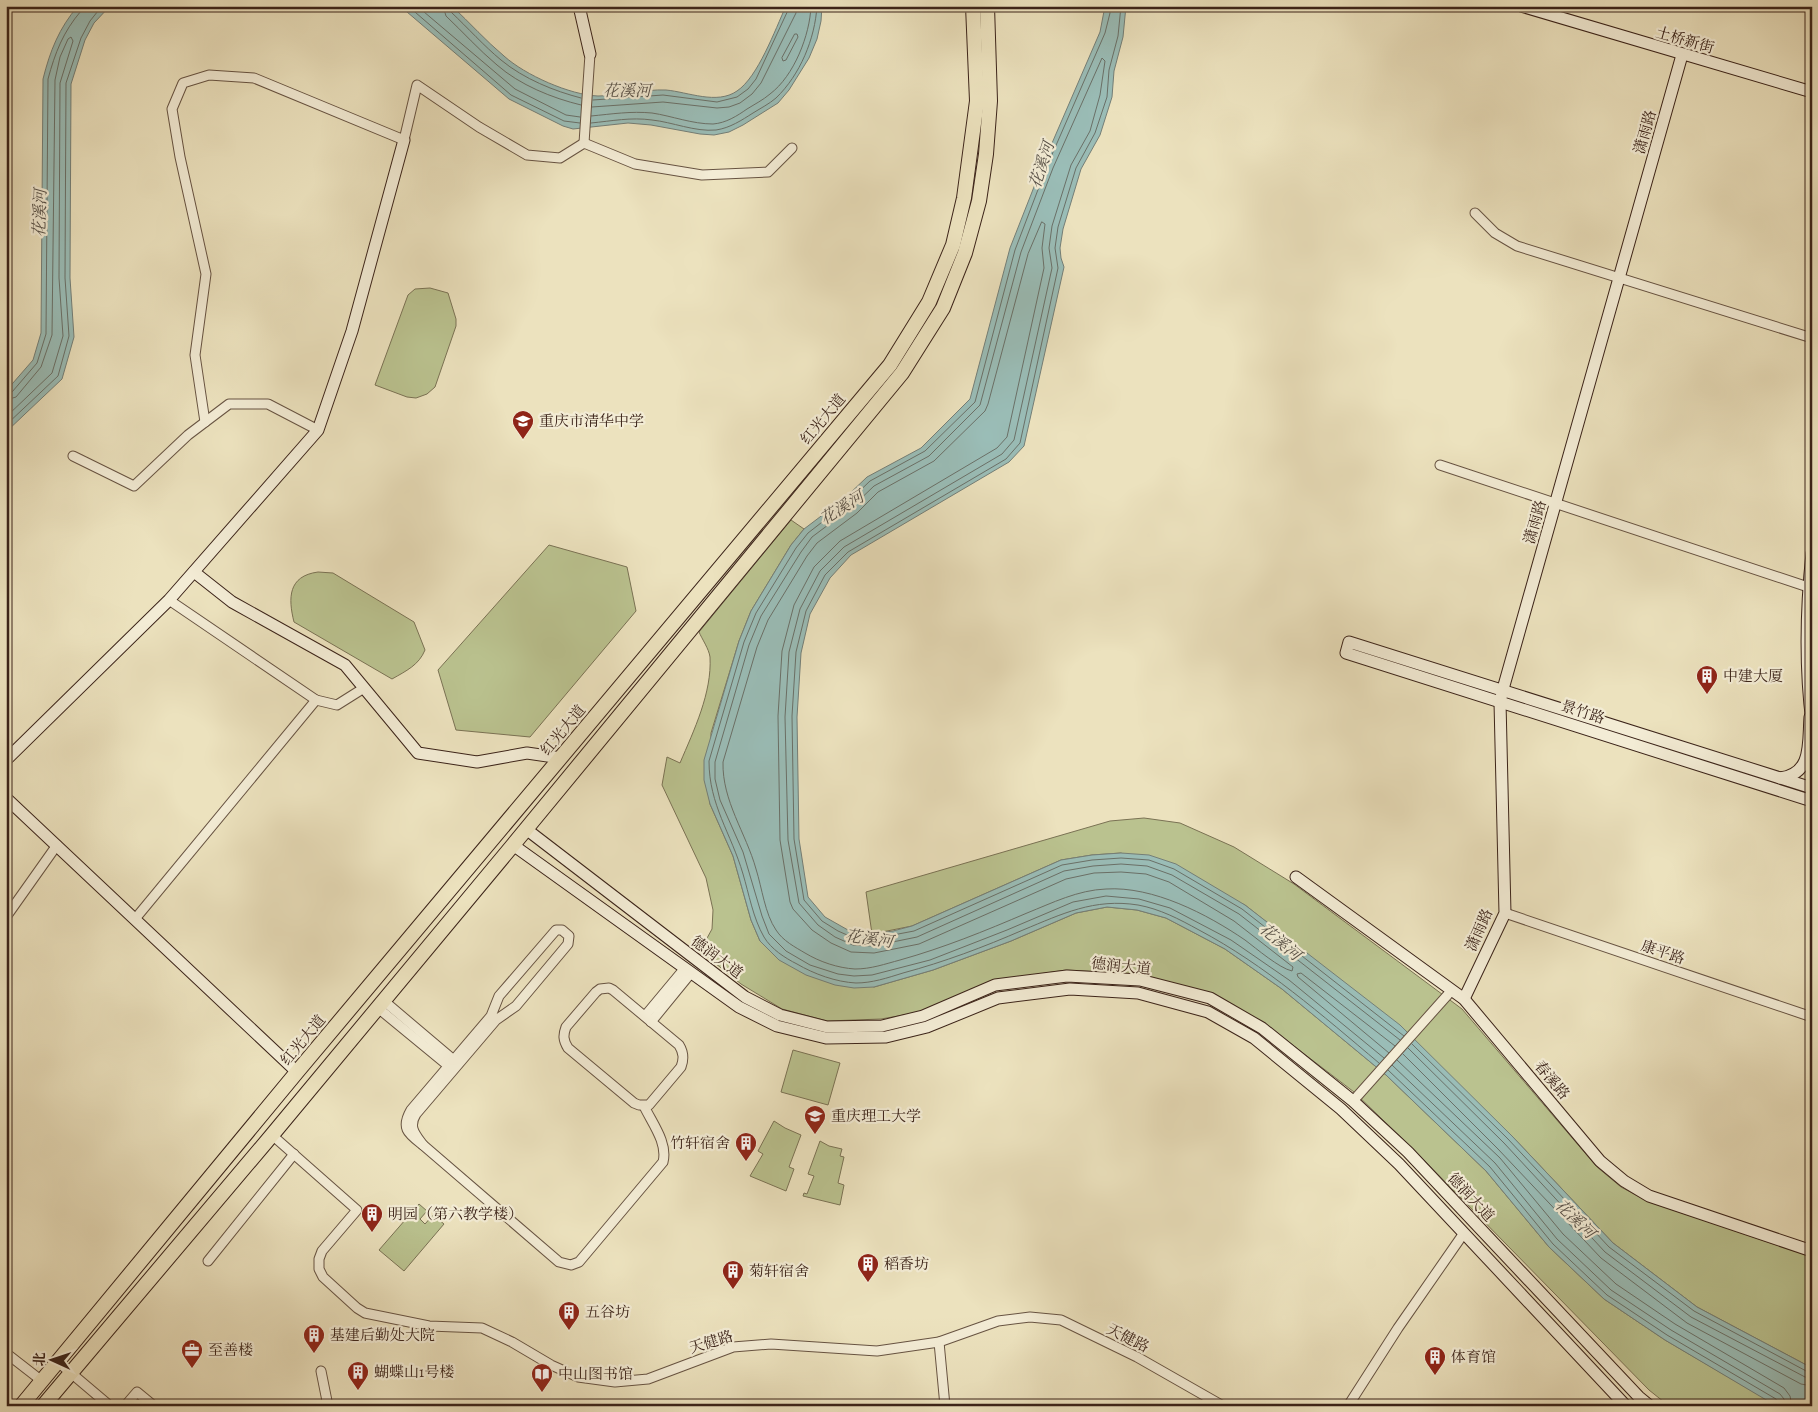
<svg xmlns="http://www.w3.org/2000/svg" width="1818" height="1412" viewBox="0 0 1818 1412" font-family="Alegreya,'Noto Serif SC',serif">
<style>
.green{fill:#bac28f;stroke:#7a7254}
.water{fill:#9abdb7;stroke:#747f78}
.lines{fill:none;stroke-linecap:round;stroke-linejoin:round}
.shore{stroke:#6a7068;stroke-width:1}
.street-casing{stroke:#675342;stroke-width:11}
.secondary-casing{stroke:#3b2319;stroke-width:13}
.primary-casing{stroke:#3b2319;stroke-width:16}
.street{stroke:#f3ecd5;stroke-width:9}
.secondary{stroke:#f3ecd5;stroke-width:11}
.primary{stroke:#ece2be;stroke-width:14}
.labels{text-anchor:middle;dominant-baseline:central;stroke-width:4.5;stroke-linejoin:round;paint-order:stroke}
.street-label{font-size:15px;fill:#3b2319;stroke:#f3ecd5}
.poi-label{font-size:15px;fill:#3b2319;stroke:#f3ecd5;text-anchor:start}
.water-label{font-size:16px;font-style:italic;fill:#585148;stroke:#f3ecd5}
</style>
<rect width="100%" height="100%" fill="#ece2be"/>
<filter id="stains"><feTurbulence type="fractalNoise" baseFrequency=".004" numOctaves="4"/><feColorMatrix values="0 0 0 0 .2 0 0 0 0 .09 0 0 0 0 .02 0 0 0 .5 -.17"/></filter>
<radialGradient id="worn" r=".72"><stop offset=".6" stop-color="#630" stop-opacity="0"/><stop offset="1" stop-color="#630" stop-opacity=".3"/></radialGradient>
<g class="green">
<polygon points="430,288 448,293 456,319 456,326 435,387 427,394 416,398 407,397 375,385 408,295 415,289"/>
<path d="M 791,520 L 804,529 L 791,545 L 751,611 L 739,641 L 711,733 L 710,804 L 733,856 L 751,920 L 760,941 L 874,987 L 933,970 L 1011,941 L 1076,913 L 1107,907 L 1137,910 L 1166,918 L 1225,949 L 1282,989 L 1386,1075 L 1486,1171 L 1549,1247 L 1604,1299 L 1665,1340 L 1778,1406 L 1669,1406 L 1649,1390 L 1412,1148 L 1354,1092 L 1265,1024 L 1211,994 L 1139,974 L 1066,970 L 993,981 L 921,1012 L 881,1019 L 827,1021 L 782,1009 L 741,984 L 700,951 L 712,929 L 713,910 L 706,878 L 662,785 L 667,757 L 680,763 C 694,730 712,693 710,657 C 709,649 702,639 699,632 Z"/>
<polygon points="549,545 627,567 636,611 530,737 456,730 438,670"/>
<path d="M 318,572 L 333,573 L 414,622 L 425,650 C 419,665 406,671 392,679 L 294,622 C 288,598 288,576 318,572 Z"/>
<polygon points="1144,818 1180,823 1234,847 1294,884 1462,1009 1597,1167 1621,1187 1647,1201 1812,1257 1812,1368 1697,1307 1613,1243 1512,1136 1303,951 1245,905 1121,853 1092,855 1061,860 912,926 872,934 866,892 1110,821"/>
<polygon points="793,1050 840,1063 828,1105 781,1092"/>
<polygon points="774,1121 785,1128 801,1135 789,1167 794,1169 786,1191 750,1176 763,1154 758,1151"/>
<polygon points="820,1141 829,1146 842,1149 840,1156 844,1157 838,1183 844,1185 840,1205 803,1196 804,1193 807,1194 814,1176 808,1174"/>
<polygon points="419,1204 427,1211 420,1219 425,1224 433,1215 444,1224 404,1271 379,1250"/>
</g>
<g class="water">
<path d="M 78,6 L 110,6 L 94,23 L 85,40 L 71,84 L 70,278 L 74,337 L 62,379 L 6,432 L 6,391 L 33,360 L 41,333 L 43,79 C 50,51 59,28 78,6 Z"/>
<path d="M 400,6 L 452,6 C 470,23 486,41 504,56 C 525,75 570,95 598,96 C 621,96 644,89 666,90 C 688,92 717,105 737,91 C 758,77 775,30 786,6 L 822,6 L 821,21 L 817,39 L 809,58 L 789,90 L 778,103 L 743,125 L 729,132 L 714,135 L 700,134 L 651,125 L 628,123 L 573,129 L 563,126 L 509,99 Z"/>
<polygon points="1105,6 1126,6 1123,37 1114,71 1112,97 1100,135 1081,169 1063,229 1060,248 1061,258 1064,267 1024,446 1009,462 851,555 830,578 810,614 801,653 797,717 799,839 808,897 825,917 855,934 872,934 893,931 912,926 1061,860 1092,855 1121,853 1149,855 1176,864 1245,905 1400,1025 1512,1136 1613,1243 1697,1307 1812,1368 1812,1406 1778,1406 1768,1401 1665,1340 1604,1299 1549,1247 1486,1171 1386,1075 1282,989 1225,949 1166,918 1137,910 1107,907 1076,913 1011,941 933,970 874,987 854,988 835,985 806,975 779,960 760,941 751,920 733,856 710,804 704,780 704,760 739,641 751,611 791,545 804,529 845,498 867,477 921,448 970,399 1010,248 1043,164 1100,32"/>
</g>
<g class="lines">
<g class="shore">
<polyline points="408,6 511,95 564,121 580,123"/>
<polyline points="417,6 515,89 566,115 580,117"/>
<path d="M 443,6 L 446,16 C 463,32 479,50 497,65 C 520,85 552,98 581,105"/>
<path d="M 449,6 L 451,12 C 468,28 484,46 501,60 C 524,79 554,91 581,98"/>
<path d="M 1110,6 L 1110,13 L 1105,33 L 1047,166 L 1015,250 L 975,402 L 925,451 L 870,481 L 848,502 L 808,533 L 796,548 L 756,613 L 744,642 L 709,761 C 709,805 731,833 743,874 C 749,894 753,918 764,937 C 771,949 785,958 797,964 C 814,974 836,982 856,983 C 872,983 887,978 903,973 C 944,962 984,947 1023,930 C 1062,914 1094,898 1138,905 C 1160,909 1179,919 1199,930 C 1265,965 1322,1015 1379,1063"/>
<polyline points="1121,6 1118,36 1109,70 1107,97 1095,133 1076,168 1058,227 1055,248 1058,268 1020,443 1006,459 848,552 825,575 806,611 796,652 792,716 794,839 804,900 822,921 838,931 854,938 872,939 914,931 1062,865 1092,860 1121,858 1149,860 1174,869 1242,909 1404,1036"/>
<polygon points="795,34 797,34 798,37 786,60 783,61 782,58"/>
<polyline points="593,100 663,95 717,102 737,97 748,89 756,79 790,6"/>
<polyline points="592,107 663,102 717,108 729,107 740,103 752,94 761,83 796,13 797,6"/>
<path d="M 591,116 C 612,114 631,111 652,113 C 672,116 692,124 713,124 C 726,123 737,116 747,109 C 755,104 763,100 770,94 C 794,76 810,35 811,6"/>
<path d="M 591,123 C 612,121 631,117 652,120 C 672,122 695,132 716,130 C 730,128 742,120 753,113 C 761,108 769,104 776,98 C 800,75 815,39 817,6"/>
<path d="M 1042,222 L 1045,224 L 1042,248 L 1044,268 L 1007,437 L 997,448 L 840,541 L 814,567 L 794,605 L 782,651 L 778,716 L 780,840 L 790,902 L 793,909 L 812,930 L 831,943 L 851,952 L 874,953 L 919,944 L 1066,879 L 1094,873 L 1121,872 L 1146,874 L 1169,882 L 1234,921 L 1293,967 L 1292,971 C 1279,968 1257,949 1245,940 C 1207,914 1153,886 1106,889 C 1078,890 1052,903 1027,913 C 985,931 943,948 900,960 C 885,964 871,969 855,969 C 838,968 820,962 805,953 C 795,947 783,941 776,930 C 765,914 762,888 756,869 C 746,833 722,801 723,762 L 757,647 L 768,620 L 807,556 L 817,543 L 857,513 L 878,492 L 934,461 L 985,411 L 988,404 L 1028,254 Z"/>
<path d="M 6,394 L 12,392 L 37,363 L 46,334 L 48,79 C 55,53 63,32 81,11 L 81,6"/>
<polyline points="6,400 16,397 41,367 52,335 55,80 60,57 68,39 71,37 73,41 60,83 59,278 63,336 52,373 6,417"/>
<polyline points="6,425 58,376 69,336 65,278 66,83 81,38 90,21 102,6"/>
<polyline points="1412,1044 1508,1139 1609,1247 1694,1311 1808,1372 1812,1372"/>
<polyline points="1408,1048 1504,1143 1605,1252 1691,1317 1805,1377 1812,1378"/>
<polyline points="1389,1053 1298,977 1297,974 1301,973 1395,1046"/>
<polyline points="1403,1054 1498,1149 1601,1258 1687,1323 1801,1384 1812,1386"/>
<polyline points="1384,1058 1289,980 1231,940 1170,908 1139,899 1106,896 1073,902 1007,930 930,960 872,975 854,976 838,974 810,965 786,951 769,934 762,916 743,852 720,800 715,779 715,762 749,645 761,616 801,552 812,537 852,507 874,486 929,456 980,405 1021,252 1053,168 1102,58 1105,61 1100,95 1090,131 1071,165 1052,226 1049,248 1052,268 1014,440 1002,454 844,547 820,571 800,609 789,652 785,717 788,840 799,903 818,925 835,937 853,945 873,946 917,937 1064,871 1093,866 1121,864 1147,866 1172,875 1239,914 1400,1040"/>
<polyline points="1397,1060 1500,1158 1563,1234 1616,1284 1675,1324 1784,1388 1790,1396 1792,1406"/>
<polyline points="1392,1065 1495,1163 1557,1239 1611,1290 1671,1330 1780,1394 1784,1399 1785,1406"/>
<polyline points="1388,1070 1490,1167 1553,1244 1607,1295 1667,1335 1776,1399 1779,1406"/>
</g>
<g class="street-casing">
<g id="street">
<polyline points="584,143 590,54"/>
<polyline points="1475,213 1495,233 1517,246 1812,338"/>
<polyline points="205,422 195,355 206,274 180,157 172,109 183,83 209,75 254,78 404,140 417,85 479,127 527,155 560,158 584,143 635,164 702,175 768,172 792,148"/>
<polyline points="73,456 134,486 188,435 229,404 268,404 318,430"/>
<polyline points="1440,465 1808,587"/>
<polyline points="316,700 337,705 364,688"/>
<polyline points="1505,913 1812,1017"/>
<polyline points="6,917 57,845"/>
<polyline points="135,919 316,700 169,600"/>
<path d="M 556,930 L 562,930 L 569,936 L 568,944 L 516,1006 L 496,1020 L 416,1114 C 408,1127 415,1134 423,1145 C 409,1134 400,1129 411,1110 L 491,1016 L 499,996 Z"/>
<path d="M 609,988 L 613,990 L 679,1045 C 684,1053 684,1059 681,1067 L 649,1105 L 639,1105 L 634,1103 L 568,1048 C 563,1040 563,1035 566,1027 L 596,992 L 600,989 Z"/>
<polyline points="384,1001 456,1062"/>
<polyline points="378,1008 451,1068"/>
<polyline points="645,1016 685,968"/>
<polyline points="651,1022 691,973"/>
<polyline points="1353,1101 1452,990"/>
<polyline points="272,1135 357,1210 322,1251 319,1259 319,1269 323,1277 357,1308 365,1313 429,1326 482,1328 512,1342 551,1365 578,1377 615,1382 648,1379 733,1347 771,1344 877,1351 939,1342 998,1321 1030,1317 1061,1320 1137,1357 1223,1406"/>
<path d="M 423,1145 L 559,1262 L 571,1265 L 579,1262 L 663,1162 C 668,1143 652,1123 644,1106"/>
<polyline points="208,1261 294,1154"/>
<polyline points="939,1342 945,1406"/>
<polyline points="6,1353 42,1381"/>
<polyline points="58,1362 110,1406"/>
<polyline points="321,1371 328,1406"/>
<polyline points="125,1406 137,1392 154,1406"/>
<polyline points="1348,1406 1398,1328 1464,1233"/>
</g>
</g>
<g class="secondary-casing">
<g id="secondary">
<polyline points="579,6 590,54"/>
<polyline points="1521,6 1812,92"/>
<path d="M 1812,553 C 1806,609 1805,668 1812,723"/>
<polyline points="194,572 232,602 345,665 418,753 477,762 527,753 561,758"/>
<polyline points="6,760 169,600 318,430 352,331 404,140"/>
<path d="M 1780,778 C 1813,774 1808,743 1810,717"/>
<polyline points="1812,788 1349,642 1346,653 1812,801"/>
<polyline points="6,798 297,1072"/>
<polyline points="526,829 745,997 780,1015 827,1027 882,1026 923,1016 995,985 1067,976 1140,980 1210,998 1262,1028 1353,1101 1408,1152 1639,1397 1650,1406"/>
<polyline points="513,845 739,1007 777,1026 826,1038 886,1037 927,1027 998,998 1070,989 1138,993 1208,1012 1254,1038 1341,1109 1399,1164 1626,1406"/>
<polyline points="1296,877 1464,999 1600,1161 1624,1181 1649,1196 1812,1251"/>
<polyline points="1464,999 1505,913 1500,702 1503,689 1682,55"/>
</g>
</g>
<g class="primary-casing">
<g id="primary">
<polyline points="21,1406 297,1072 890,365 929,302 953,245 964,198 977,101 973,6"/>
<polyline points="43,1406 272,1135 513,845 902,373 943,308 965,253 979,201 986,154 990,101 987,6"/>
</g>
</g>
<use href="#street" class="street"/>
<use href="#secondary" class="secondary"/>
<use href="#primary" class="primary"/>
</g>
<defs>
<g id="school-pin" transform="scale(1.125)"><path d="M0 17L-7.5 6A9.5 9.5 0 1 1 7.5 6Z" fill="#8f2418" stroke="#f3ecd5"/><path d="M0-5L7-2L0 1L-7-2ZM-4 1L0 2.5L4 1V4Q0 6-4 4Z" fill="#fff"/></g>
<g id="building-pin" transform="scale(1.125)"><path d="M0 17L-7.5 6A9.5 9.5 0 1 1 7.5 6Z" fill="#8f2418" stroke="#f3ecd5"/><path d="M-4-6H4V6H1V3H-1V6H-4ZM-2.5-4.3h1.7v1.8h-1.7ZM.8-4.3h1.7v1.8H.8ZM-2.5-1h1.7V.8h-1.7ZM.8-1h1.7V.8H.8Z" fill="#fff"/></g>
<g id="university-pin" transform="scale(1.125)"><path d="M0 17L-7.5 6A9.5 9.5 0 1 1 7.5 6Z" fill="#8f2418" stroke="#f3ecd5"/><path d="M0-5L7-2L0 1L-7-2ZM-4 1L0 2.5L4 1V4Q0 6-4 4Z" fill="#fff"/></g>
<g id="office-pin" transform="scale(1.125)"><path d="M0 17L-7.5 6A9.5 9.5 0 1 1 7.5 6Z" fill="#8f2418" stroke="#f3ecd5"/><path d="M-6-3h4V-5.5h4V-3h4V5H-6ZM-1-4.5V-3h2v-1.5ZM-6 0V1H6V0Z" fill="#fff"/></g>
<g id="library-pin" transform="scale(1.125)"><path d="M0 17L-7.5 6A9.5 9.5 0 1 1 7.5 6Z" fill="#8f2418" stroke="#f3ecd5"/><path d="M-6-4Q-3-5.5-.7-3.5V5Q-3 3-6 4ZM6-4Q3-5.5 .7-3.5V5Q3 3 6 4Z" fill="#fff"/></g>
</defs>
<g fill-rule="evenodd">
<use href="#school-pin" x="523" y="421"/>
<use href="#building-pin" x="1707" y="676"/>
<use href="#university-pin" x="815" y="1116"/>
<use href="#building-pin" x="746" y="1143"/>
<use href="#building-pin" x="372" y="1214"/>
<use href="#building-pin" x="868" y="1264"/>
<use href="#building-pin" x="733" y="1271"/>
<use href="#building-pin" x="569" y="1312"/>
<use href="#building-pin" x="314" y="1335"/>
<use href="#office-pin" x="192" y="1350"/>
<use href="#building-pin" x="1435" y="1357"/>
<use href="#building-pin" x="358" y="1372"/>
<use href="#library-pin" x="542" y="1374"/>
</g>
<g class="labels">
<g class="street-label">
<text transform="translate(1685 40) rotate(16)">土桥新街</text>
<text transform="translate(1645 132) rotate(-74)">潇雨路</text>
<text transform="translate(823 419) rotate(-50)">红光大道</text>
<text transform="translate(1535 522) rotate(-74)">潇雨路</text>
<text transform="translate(1583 712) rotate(18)">景竹路</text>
<text transform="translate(563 730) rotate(-50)">红光大道</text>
<text transform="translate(1479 930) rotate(-66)">潇雨路</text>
<text transform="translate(1663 952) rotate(19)">康平路</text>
<text transform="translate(717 957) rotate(37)">德润大道</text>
<text transform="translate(1121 966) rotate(6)">德润大道</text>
<text transform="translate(303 1040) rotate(-50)">红光大道</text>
<text transform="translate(1552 1080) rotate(50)">春溪路</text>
<text transform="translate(1471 1197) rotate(47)">德润大道</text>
<text transform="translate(1128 1338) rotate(27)">天健路</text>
<text transform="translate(711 1342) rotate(-17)">天健路</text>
</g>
<g class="poi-label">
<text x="539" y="421">重庆市清华中学</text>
<text x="1723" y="676">中建大厦</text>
<text x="831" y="1116">重庆理工大学</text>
<text x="730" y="1143" text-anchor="end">竹轩宿舍</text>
<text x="388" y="1214">明园（第六教学楼）</text>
<text x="884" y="1264">稻香坊</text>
<text x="749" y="1271">菊轩宿舍</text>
<text x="585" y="1312">五谷坊</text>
<text x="330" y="1335">基建后勤处大院</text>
<text x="208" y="1350">至善楼</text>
<text x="1451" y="1357">体育馆</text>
<text x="374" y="1372">蝴蝶山1号楼</text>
<text x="558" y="1374">中山图书馆</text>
</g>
<g class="water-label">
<text x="627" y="91">花溪河</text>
<text transform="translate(1042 165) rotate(-72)">花溪河</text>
<text transform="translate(40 213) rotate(-88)">花溪河</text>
<text transform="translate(842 508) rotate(-32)">花溪河</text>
<text transform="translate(869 939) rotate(8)">花溪河</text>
<text transform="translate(1280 942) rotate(40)">花溪河</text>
<text transform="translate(1575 1219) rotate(44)">花溪河</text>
</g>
</g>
<rect width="1818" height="1412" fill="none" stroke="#ece2be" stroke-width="25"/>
<rect x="8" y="8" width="1803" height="1397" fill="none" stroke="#3b2319" stroke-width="2.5"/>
<rect x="12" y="12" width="1793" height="1387" fill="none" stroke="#3b2319"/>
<g transform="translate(52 1360) rotate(273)" stroke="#f3ecd5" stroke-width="4" paint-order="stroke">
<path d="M0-4L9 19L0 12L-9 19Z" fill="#3b2319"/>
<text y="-8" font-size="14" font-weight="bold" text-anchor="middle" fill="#3b2319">北</text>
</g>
<rect width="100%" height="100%" filter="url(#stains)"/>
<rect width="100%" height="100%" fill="url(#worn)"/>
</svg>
